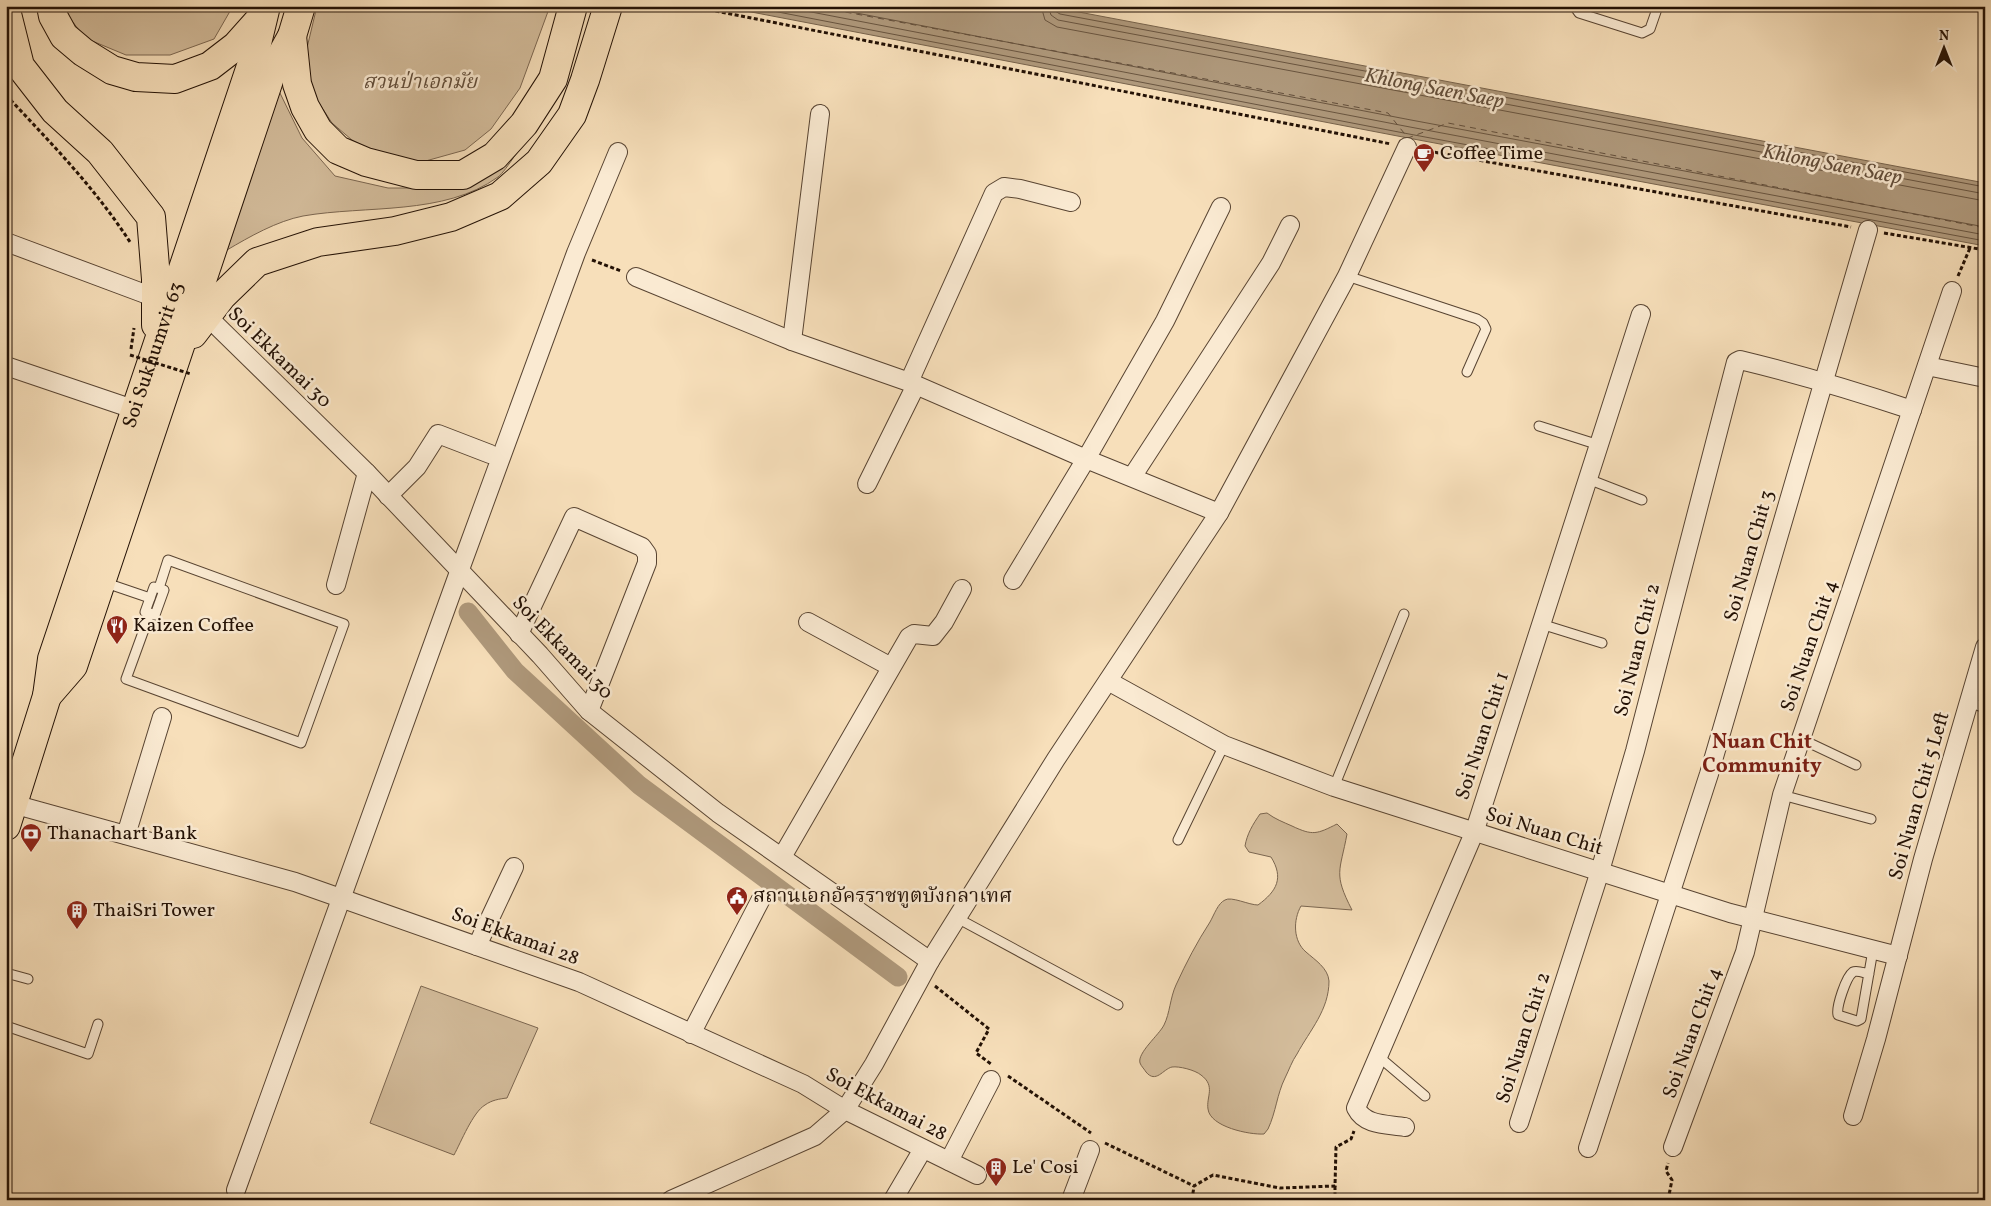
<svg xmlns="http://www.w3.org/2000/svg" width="1991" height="1206" viewBox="0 0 1991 1206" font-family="Vollkorn,'Noto Serif Thai',serif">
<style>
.green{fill:#d3bc9b;stroke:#7b6650}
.water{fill:#af997c;stroke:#77634c}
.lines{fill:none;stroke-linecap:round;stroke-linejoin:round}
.shore{stroke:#695540;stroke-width:1}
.canal{stroke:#af997c;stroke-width:19}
.ferry{stroke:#624e3b;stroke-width:1;stroke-dasharray:6 5;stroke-linecap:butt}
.lane-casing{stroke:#584432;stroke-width:11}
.street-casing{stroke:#584432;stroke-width:20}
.primary-casing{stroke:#231105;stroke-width:30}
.path{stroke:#231105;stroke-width:3;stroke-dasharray:4 2.5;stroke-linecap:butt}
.lane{stroke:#faead2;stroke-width:9}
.street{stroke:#faead2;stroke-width:18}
.primary{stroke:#f7dfba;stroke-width:28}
.path-bridge{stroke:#231105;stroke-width:3;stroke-dasharray:4 2.5;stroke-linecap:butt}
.labels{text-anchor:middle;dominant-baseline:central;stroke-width:5;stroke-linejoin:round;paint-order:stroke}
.park-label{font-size:20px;font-style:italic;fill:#614d3a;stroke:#faead2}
.poi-label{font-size:20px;fill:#231105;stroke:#faead2;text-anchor:start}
.street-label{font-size:20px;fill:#231105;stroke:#faead2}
.water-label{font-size:21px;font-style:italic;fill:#624e3b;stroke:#faead2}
.neighbourhood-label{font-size:21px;font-weight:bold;fill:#7a1f14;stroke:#faead2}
</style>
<rect width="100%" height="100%" fill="#f7dfba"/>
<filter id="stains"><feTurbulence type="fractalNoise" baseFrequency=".004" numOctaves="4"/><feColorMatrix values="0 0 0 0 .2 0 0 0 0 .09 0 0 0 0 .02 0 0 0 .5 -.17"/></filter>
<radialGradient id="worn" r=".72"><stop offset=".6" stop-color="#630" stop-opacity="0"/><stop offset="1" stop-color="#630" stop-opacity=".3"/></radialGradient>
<g class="green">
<polygon points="64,6 233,6 214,39 170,55 126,55 85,38 66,13"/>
<polygon points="317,6 550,6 520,88 491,129 465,150 422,162 375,152 352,140 332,123 313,94 306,52"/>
<path d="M 277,87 L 302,138 L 335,176 L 388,188 L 436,188 L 531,131 C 523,142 507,170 498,177 C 444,216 366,205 303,216 C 277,221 249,237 227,250 Z"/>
<path d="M 1267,813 C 1275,819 1283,822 1292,826 C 1313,836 1317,834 1337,824 L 1347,834 C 1340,872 1333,873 1352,910 L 1301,906 C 1293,920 1293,941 1306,952 C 1315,960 1328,968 1329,981 C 1329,1010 1310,1030 1297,1054 C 1292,1061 1289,1070 1285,1078 C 1277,1094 1276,1112 1268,1129 L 1264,1134 C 1250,1135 1210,1127 1208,1109 C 1206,1097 1216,1086 1201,1075 C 1195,1070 1179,1066 1172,1067 C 1163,1069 1156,1084 1146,1072 C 1145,1070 1141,1066 1140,1063 C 1137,1053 1159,1035 1164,1025 C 1170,1013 1170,998 1176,985 C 1186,963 1197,942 1210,922 C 1214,915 1218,903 1225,900 C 1231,896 1249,905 1258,905 C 1277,891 1284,878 1271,857 L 1249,852 L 1245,846 C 1247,834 1253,824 1260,814 Z"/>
<path d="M 421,986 L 538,1028 L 507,1098 C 499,1099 492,1100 485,1105 C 473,1112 461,1142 454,1155 L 370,1123 Z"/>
</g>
<polygon class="water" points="720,6 1047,6 1985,183 1985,246 1408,138"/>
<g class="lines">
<g class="shore">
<polyline points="747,6 1409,134 1985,241"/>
<polyline points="780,6 1410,127 1985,235"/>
<polyline points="820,6 1411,120 1985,227"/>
<polyline points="1041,6 1045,20 1057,27 1985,201"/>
<polyline points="1048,6 1051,15 1058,20 1985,194"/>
<polyline points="1055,6 1055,11 1060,14 1985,187"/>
</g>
<polyline class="canal" points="468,612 515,671 639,785 898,977"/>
<polyline class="ferry" points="813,6 1388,113 1408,138 1448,123 1985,228"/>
<g class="lane-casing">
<g id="lane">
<polyline points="1574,6 1579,13 1642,33 1650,29 1658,6"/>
<polyline points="1347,276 1477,319 1483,323 1486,329 1467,372"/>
<polyline points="1539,426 1599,445"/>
<polyline points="1588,479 1642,500"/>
<polyline points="103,582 150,598"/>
<polygon points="154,587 164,590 155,615 145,612"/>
<polyline points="150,613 126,679 301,743 344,624 168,560 159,588"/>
<polyline points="1541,624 1602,643"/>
<polyline points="1969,702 1985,708"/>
<polyline points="1801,739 1856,765"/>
<polyline points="6,765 20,771"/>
<polyline points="1334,787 1404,614"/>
<polyline points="1782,795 1871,819"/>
<polyline points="1178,840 1224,745"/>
<polyline points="957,918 1118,1005"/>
<polyline points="6,973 28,979"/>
<path d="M 1869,974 C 1864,973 1857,970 1853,972 C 1846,977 1836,1007 1838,1015 L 1857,1021 L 1861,1019 L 1873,950"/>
<polyline points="6,1026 88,1054 98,1024"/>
<polyline points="1378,1056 1425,1096"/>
<polyline points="1946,1200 1952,1200"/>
</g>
</g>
<g class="street-casing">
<g id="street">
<polyline points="6,242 156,298"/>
<polyline points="636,277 792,341 909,382 1086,459 1219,513"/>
<polyline points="205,316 214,323 367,473 540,655 589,711 718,813 930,961"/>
<polyline points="792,341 820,114"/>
<polyline points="6,366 136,410"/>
<polyline points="1927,366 1985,378"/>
<polyline points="909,382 994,193 1004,187 1020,189 1071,202"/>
<polyline points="1132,477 1271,263 1290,225"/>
<polyline points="867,484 916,385"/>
<polyline points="388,496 417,467 438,434 490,454"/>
<polyline points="1013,580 1086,459 1165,321 1221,207"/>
<polyline points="336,585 367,473"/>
<polyline points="808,622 891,667"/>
<polyline points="519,634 574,517 642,547 647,554 647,563 589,711"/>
<polyline points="1108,681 1224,745 1334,787 1730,913 1898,956"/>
<polyline points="13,804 295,882 579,982 803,1084 845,1110 977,1175"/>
<polyline points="126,835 162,717"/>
<polyline points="782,857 909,637 914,634 933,636 944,622 962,589"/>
<polyline points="477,946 514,867"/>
<polyline points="691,1034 761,899"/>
<polyline points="1853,1116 1876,1039 1923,859 1985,647"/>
<path d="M 1519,1123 L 1600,871 L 1635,751 L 1736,362 L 1740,360 C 1798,374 1855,391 1912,410"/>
<path d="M 1405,1127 C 1387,1124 1365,1126 1356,1108 L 1474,833 L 1641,314"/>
<polyline points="1673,1147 1745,952 1782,795 1952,291"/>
<polyline points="1588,1148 1709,774 1868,230"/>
<polyline points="949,1161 991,1080"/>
<polyline points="236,1190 459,572 576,253 618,152"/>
<polyline points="671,1200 815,1136 845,1110 874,1064 930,961 1056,759 1219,513 1347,276 1407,147"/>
<polyline points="893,1200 923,1149"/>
<polyline points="1071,1200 1090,1150"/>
</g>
</g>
<g class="primary-casing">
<g id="primary">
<polyline points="51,6 53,16 64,36 83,52 112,70 136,77 175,79 210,66 236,46 261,18"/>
<polyline points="6,10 20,66 55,111 100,152 151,217 156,279 156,325"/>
<polyline points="292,36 297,84 305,107 318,130 338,150 366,162 416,175 463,175 495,156 524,124 553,79 573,6"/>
<polyline points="193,334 222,296 257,262 318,242 395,231 451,217 500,196 539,162 572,115 585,80 608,6"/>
<polyline points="47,696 73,666 271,74 292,36 301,6"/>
<path id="s1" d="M 6,826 L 47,696 L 52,659 L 253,60 L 266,6"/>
</g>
</g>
<g class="path">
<polyline points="690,6 1391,144"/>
<path d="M 6,95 C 50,142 95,188 130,242"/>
<polyline points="1422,150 1851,227"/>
<polyline points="1884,233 1985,250"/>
<polyline points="592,260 621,271"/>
<polyline points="1958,276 1970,248"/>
<polyline points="131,349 134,328"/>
<polyline points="935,986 989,1029 976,1053 991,1064"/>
<polyline points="1008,1076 1091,1133"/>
<polyline points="1105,1143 1194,1186 1213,1175 1280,1188 1335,1186 1336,1147 1351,1139 1354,1131"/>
<polyline points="1335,1186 1335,1200"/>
<polyline points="1192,1200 1194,1186"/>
<polyline points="1668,1200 1672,1180 1666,1171 1668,1163"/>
</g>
<use href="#lane" class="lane"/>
<use href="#street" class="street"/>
<use href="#primary" class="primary"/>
<polyline class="path-bridge" points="130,355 191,374"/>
</g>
<defs>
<g id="cafe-pin" transform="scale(1.125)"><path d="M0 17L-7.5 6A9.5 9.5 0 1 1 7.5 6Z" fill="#8f2418" stroke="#faead2"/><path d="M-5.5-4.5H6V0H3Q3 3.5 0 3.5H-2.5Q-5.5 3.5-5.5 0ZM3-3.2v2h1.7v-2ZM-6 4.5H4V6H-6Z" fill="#fff"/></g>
<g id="restaurant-pin" transform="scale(1.125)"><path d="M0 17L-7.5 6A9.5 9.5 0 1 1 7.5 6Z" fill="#8f2418" stroke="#faead2"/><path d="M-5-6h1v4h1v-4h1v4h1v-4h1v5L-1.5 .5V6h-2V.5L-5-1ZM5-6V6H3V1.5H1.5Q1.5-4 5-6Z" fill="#fff"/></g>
<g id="bank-pin" transform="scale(1.125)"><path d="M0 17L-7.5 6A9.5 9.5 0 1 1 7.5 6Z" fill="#8f2418" stroke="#faead2"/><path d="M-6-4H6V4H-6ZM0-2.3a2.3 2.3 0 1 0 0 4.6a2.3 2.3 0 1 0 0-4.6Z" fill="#fff"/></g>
<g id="civic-pin" transform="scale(1.125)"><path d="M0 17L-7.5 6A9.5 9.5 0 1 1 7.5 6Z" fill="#8f2418" stroke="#faead2"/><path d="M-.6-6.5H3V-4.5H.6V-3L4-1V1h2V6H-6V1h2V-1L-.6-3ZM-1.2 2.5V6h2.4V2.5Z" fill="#fff"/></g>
<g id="building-pin" transform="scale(1.125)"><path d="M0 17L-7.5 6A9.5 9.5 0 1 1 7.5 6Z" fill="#8f2418" stroke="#faead2"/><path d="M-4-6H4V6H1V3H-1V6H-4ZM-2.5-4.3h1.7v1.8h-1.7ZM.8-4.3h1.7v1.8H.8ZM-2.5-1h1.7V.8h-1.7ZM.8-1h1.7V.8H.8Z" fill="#fff"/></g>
</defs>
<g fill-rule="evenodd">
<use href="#cafe-pin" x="1424" y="154"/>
<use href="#restaurant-pin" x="117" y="626"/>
<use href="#bank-pin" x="31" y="834"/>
<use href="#civic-pin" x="737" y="897"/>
<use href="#building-pin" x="77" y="911"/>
<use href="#building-pin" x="996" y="1168"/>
</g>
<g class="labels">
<g class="park-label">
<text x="420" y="83">สวนป่าเอกมัย</text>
</g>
<g class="poi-label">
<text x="1440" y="154">Coffee Time</text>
<text x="133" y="626">Kaizen Coffee</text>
<text x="47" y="834">Thanachart Bank</text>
<text x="753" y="897">สถานเอกอัครราชทูตบังกลาเทศ</text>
<text x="93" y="911">ThaiSri Tower</text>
<text x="1012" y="1168">Le' Cosi</text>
</g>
<g class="street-label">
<text stroke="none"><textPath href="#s1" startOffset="494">Soi Sukhumvit 63</textPath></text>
<text transform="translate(279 358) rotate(44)">Soi Ekkamai 30</text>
<text transform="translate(1750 556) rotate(-74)">Soi Nuan Chit 3</text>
<text transform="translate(1810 646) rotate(-71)">Soi Nuan Chit 4</text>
<text transform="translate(562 648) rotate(46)">Soi Ekkamai 30</text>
<text transform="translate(1638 650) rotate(-76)">Soi Nuan Chit 2</text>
<text transform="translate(1483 736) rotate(-72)">Soi Nuan Chit 1</text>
<text transform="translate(1920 796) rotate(-74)">Soi Nuan Chit 5 Left</text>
<text transform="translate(1544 832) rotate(17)">Soi Nuan Chit</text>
<text transform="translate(515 937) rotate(20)">Soi Ekkamai 28</text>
<text transform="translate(1693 1033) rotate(-70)">Soi Nuan Chit 4</text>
<text transform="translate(1524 1038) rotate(-72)">Soi Nuan Chit 2</text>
<text transform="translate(886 1105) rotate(28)">Soi Ekkamai 28</text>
</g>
<g class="water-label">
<text transform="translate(1434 89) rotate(11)">Khlong Saen Saep</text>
<text transform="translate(1832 165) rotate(11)">Khlong Saen Saep</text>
</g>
<g class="neighbourhood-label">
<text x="1762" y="742">Nuan Chit<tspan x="1762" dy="24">Community</tspan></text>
</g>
</g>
<rect width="1991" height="1206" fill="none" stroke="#f7dfba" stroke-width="25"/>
<rect x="8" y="8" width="1976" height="1191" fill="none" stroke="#231105" stroke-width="2.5"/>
<rect x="12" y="12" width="1966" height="1181" fill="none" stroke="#231105"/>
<g transform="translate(1944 48)" stroke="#faead2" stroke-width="4" paint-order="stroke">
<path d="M0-4L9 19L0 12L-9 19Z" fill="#231105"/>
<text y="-8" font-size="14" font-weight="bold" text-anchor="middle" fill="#231105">N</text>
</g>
<rect width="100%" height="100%" filter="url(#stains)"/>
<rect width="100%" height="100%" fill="url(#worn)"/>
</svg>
